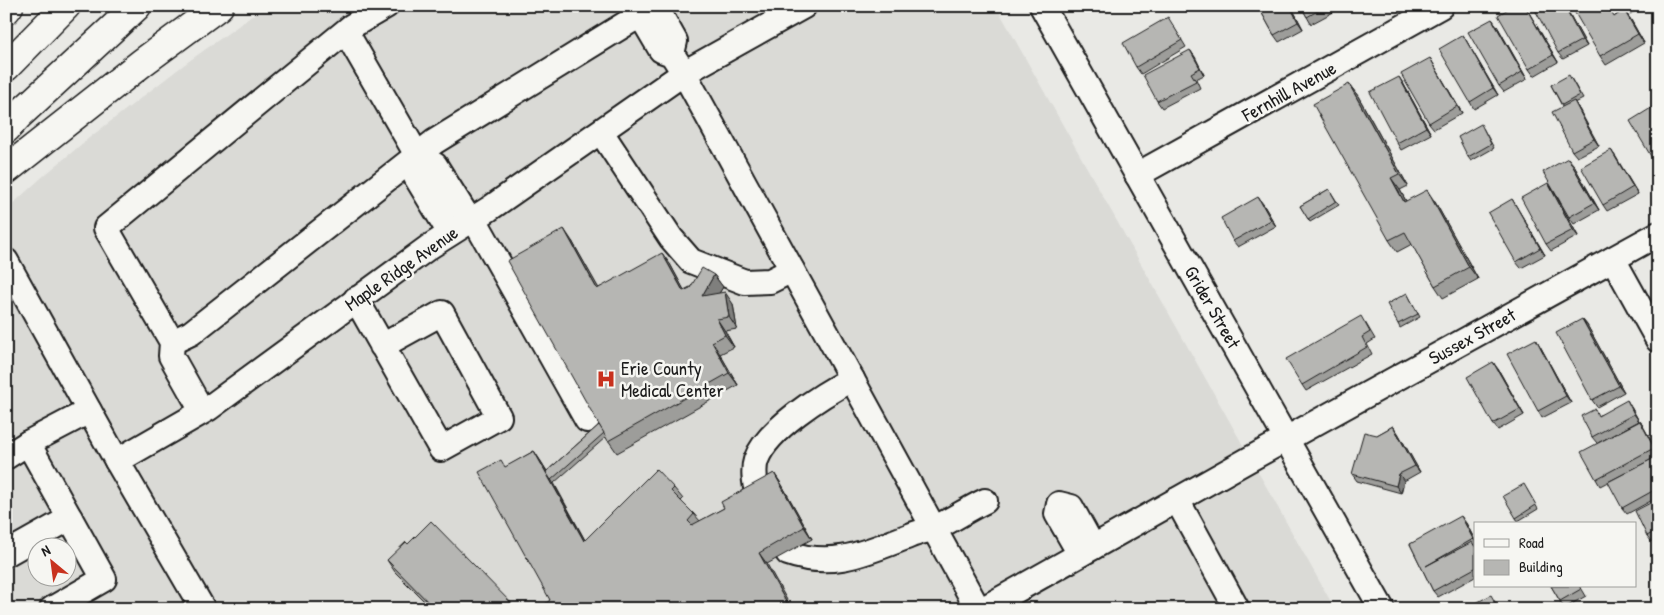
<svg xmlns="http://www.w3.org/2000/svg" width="1664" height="615" viewBox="0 0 1664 615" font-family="'Patrick Hand',sans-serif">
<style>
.built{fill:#dadad6;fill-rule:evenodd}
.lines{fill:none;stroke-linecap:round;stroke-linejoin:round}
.minor-casing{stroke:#1c1c1c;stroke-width:28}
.highway-casing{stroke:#1c1c1c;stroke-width:31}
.minor{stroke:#f6f6f2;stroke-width:24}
.highway{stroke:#f6f6f2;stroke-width:28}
.wall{fill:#9d9d9a;stroke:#1c1c1c}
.shaded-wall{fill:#7f7f7d;stroke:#1c1c1c}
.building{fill:#b6b6b3;stroke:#1c1c1c}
.labels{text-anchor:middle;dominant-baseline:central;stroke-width:5;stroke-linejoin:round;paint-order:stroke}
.street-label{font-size:19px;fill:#1c1c1c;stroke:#f6f6f2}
.poi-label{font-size:19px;fill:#1c1c1c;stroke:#f6f6f2;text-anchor:start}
</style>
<rect width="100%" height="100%" fill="#e9e9e5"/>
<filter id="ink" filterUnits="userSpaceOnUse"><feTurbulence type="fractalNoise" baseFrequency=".02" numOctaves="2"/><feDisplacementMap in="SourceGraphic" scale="10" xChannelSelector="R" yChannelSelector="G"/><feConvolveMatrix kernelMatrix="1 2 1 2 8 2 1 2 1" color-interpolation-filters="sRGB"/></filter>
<g filter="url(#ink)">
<path class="built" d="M 266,6 L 996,6 L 1335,609 L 6,609 L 6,210 L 40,179 L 89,138 L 185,64 ZM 38,548 L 68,548 L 68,578 L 38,578 Z"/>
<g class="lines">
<g class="minor-casing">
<g id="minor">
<polyline points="1042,6 1382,609"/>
<polyline points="656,7 675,41 672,54"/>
<polyline points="641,16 661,50 672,54 684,73 978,609"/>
<polyline points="346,32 417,155 435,165 470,221"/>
<polyline points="601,132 671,238 691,261 745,282 770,281 792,270"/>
<polyline points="417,155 416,177 450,233"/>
<polyline points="1137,175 1441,6"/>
<polyline points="474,219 587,420"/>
<polyline points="1613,259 1658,340"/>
<polyline points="6,261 117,461 203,609"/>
<polyline points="356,299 441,449 499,417 442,313 382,346"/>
<polyline points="172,342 191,333 434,142 627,23 658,6"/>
<polyline points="202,411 171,356 172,342 106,228 352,26 386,6"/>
<polyline points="28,443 104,579 52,609"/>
<polyline points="6,457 28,443 89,411"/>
<polyline points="117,461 209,408 429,247 489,209 684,73 804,6"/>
<path d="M 758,498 C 756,487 752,472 756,460 C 767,429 823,394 852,379"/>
<polyline points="1177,500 1237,609"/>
<path d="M 788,553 C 833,569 867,552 909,536 C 917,532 927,531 935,528 C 952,520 968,509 985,501"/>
<polyline points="6,554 70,518"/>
<polyline points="1080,554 1057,514 1059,504 1071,507 1093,547"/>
<polyline points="983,609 1248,460 1658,234"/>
</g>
</g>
<g class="highway-casing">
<g id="highway">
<polyline points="6,10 9,6"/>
<polyline points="6,67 66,6"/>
<polyline points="6,129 20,114 137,6"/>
<polyline points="6,170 143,62 219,6"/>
</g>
</g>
<use href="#minor" class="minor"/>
<use href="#highway" class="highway"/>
</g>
<g class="wall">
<polygon points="1258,6 1291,6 1303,29 1279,42 1274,35"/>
<polygon points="1301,6 1338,6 1339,9 1311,24"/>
<polygon points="1525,6 1558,62 1534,76 1529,69"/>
<polygon points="1565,6 1587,46 1563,59 1558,53"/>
<polygon points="1624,6 1643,6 1630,14"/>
<polygon points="1624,10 1631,20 1644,43 1606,65 1600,56 1615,16"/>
<polygon points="1492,19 1497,26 1527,79 1504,92 1499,86"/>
<polygon points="1172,24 1186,47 1141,74 1136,67"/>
<polygon points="1463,35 1498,95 1474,109 1470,102"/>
<polygon points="1190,50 1195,57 1204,75 1196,79 1200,88 1162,108 1157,101"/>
<polygon points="1430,58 1434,65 1462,113 1434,129 1429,123"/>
<polygon points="1571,78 1583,99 1575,103 1599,146 1577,157 1572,151 1562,106 1551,85"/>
<polygon points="1403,83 1431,134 1401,150 1397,143"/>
<polygon points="1349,84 1358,96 1408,186 1400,190 1406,201 1435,202 1478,279 1443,298 1435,286 1412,244 1397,252 1389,240"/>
<polygon points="1483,128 1494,148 1471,161 1468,157"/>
<polygon points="1611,150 1638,194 1607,211 1603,205"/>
<polygon points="1573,164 1599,210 1574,224 1569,217"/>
<polygon points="1548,183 1553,190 1578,236 1551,251 1546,244"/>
<polygon points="1329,189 1339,205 1310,222 1300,206"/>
<polygon points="1263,204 1276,226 1238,247 1233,241"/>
<polygon points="1516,206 1545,255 1521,268 1516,262"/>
<polygon points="572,241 598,288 670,264 684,290 714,275 723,287 719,293 733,304 737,329 725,331 734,347 720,354 738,385 617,453 606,437 554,483 585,540 674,488 683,499 681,501 694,514 700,521 724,508 774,473 782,485 812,539 767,564 550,600 506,467 534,451 547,471 599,425"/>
<polygon points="1407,293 1420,317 1400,328 1398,324"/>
<polygon points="1582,319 1587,325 1624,392 1597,407 1592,400"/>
<polygon points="1365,322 1375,339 1367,344 1372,354 1306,391 1302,385"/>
<polygon points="1540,346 1571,403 1542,418 1538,411"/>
<polygon points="1498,369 1524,415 1498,430 1493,424"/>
<polygon points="1631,407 1639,421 1598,443 1640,421 1644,428 1658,453 1658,456 1600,486 1596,479 1597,443 1592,437 1599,415"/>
<polygon points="1393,426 1398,433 1420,472 1404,481 1401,493 1357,481 1352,474 1377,435"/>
<polygon points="1658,456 1658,497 1627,514 1622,508"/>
<polygon points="1526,488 1538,509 1518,521 1516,518"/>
<polygon points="1658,499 1658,539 1652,542 1647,536"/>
<polygon points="1466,523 1475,540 1475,577 1438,597 1433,591 1410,544"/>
<polygon points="408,544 517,609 432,609 395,572 387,560"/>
<polygon points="1551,586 1580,586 1586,596 1564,608"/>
</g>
<g class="shaded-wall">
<polygon points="1290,6 1291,6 1303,29 1298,22"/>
<polygon points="1525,6 1558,62 1553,55"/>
<polygon points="1564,6 1565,6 1587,46 1582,40"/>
<polygon points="1624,10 1631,20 1644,43 1638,34"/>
<polygon points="1492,19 1497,26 1527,79 1522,72"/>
<polygon points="1463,35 1467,42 1498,95 1493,88"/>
<polygon points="1190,50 1195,57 1204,75 1200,68"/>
<polygon points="1430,58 1434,65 1462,113 1457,106"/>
<polygon points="1399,77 1403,83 1431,134 1426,127"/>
<polygon points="1349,84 1358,96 1408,186 1399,174"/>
<polygon points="1574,101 1578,107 1599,146 1594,139"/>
<polygon points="1611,150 1616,157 1638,194 1633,187"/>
<polygon points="1568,158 1573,164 1599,210 1594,203"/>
<polygon points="1391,178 1400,190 1413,214 1404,202"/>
<polygon points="1548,183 1553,190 1578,236 1573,230"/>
<polygon points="1427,190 1435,202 1478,279 1469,267"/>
<polygon points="1258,197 1263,204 1276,226 1271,220"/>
<polygon points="1512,199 1516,206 1545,255 1540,248"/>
<polygon points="564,229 572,241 606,301 597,289"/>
<polygon points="662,253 670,264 691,303 683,291"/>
<polygon points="714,275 723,287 710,308 702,296"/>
<polygon points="725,292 733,304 737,329 729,317"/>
<polygon points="717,319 725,331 734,347 725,335"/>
<polygon points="1582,319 1587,325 1624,392 1619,386"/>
<polygon points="1536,339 1540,346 1571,403 1566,396"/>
<polygon points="712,342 720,354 738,385 729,373"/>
<polygon points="1493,362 1498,369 1524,415 1520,409"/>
<polygon points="1627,400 1639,421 1634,414"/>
<polygon points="1640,421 1644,428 1658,453 1654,448"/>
<polygon points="1393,426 1398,433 1420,472 1415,466"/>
<polygon points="534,451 542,463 592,553 584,541"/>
<polygon points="774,473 782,485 812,539 804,527"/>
<polygon points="1399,474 1404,481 1401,493 1396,486"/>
<polygon points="1461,516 1466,523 1475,541 1473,539"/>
<polygon points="759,553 767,564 792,609 790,609"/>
</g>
<g class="building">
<polygon points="1258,6 1290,6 1298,22 1274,35"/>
<polygon points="1301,6 1326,6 1307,17"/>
<polygon points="1513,6 1525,6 1553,55 1529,69 1498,15"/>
<polygon points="1533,6 1564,6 1582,40 1558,53"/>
<polygon points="1571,6 1608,6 1614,17 1624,10 1638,34 1600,56"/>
<polygon points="1168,17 1182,40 1136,67 1123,43"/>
<polygon points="1492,19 1522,72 1499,86 1468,32"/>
<polygon points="1463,35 1493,88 1470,102 1439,49"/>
<polygon points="1190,50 1200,68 1191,73 1196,81 1157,101 1143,75"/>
<polygon points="1430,58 1457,106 1429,123 1401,74"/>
<polygon points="1569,75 1580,95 1562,105 1551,85"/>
<polygon points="1399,77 1426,127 1397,143 1370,92"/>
<polygon points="1349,84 1399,174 1391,178 1404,202 1427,190 1469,267 1435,286 1405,232 1389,240 1313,104"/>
<polygon points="1574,101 1594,139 1572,151 1552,112"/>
<polygon points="1656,105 1658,107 1658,168 1630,121"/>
<polygon points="1481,124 1491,144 1468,157 1458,137"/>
<polygon points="1611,150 1633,187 1603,205 1581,167"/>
<polygon points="1568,158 1594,203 1569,217 1543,172"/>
<polygon points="1548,183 1573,230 1546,244 1521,198"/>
<polygon points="1329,189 1336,201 1308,219 1300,206"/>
<polygon points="1258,197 1271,220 1233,241 1221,218"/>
<polygon points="1512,199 1540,248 1516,262 1488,213"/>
<polygon points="564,229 597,289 662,253 683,291 690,288 702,268 714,275 702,296 725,292 729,317 717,319 725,335 712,342 729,373 608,441 507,261"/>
<polygon points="1407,293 1418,314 1398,324 1387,304"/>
<polygon points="1361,316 1370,332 1362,337 1367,347 1302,385 1286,359"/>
<polygon points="1582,319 1619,386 1592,400 1556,333"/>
<polygon points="1536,339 1566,396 1538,411 1507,354"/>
<polygon points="1493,362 1520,409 1493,424 1467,377"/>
<polygon points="1627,400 1634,414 1592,437 1581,416 1595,409 1598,416"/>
<polygon points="1640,421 1654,448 1596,479 1581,452"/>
<polygon points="599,425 604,433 551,480 546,472"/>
<polygon points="1393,426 1415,466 1399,474 1396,486 1352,474 1364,432 1377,435"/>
<polygon points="534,451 584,541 656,469 674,488 671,491 694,514 688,521 692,525 724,508 721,502 774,473 804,527 759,553 790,609 539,609 550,600 479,472 501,460 505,467"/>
<polygon points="1658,456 1658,488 1622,508 1608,482"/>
<polygon points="1524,484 1536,505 1516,518 1503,496"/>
<polygon points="1658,499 1658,530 1647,536 1635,511"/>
<polygon points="1461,516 1473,539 1426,566 1472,542 1475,547 1475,568 1433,591 1410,544"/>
<polygon points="431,521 517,609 435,609 387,560 406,542 408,544"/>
<polygon points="1658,543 1658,551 1654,545"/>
<polygon points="1551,586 1579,586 1581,589 1560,601"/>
<polygon points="1491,595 1499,609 1465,609"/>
</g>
</g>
<defs>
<g id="hospital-bare" transform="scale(1.5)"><path d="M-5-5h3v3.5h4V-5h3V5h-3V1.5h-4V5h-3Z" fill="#c8321e" stroke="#f6f6f2" stroke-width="2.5" paint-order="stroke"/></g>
</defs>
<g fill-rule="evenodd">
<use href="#hospital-bare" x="606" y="379"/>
</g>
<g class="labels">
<g class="street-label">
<text transform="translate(1289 91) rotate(-29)">Fernhill Avenue</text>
<text transform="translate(401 268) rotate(-35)">Maple Ridge Avenue</text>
<text transform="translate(1213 307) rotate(60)">Grider Street</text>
<text transform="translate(1472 336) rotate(-29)">Sussex Street</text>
</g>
<g class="poi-label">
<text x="621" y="368">Erie County<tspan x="621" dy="22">Medical Center</tspan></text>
</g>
</g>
<rect width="1664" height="615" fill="none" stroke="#f6f6f2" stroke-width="25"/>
<rect x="12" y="12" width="1639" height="590" fill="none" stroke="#1c1c1c" stroke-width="2" filter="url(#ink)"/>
<rect x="1474" y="522" width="162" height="65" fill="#f6f6f2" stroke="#9f9f9c"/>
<rect x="1484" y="539" width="25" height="8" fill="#f6f6f2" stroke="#9f9f9c"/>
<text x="1519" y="548" font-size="15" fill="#1c1c1c">Road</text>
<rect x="1484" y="560" width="25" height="15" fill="#b6b6b3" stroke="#9f9f9c"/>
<text x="1519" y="572" font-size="15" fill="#1c1c1c">Building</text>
<g transform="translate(52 562) rotate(331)"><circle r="24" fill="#f6f6f2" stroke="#9f9f9c"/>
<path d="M0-4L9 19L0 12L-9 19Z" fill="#c8321e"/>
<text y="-8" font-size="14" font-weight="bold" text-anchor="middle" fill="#1c1c1c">N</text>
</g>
</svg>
